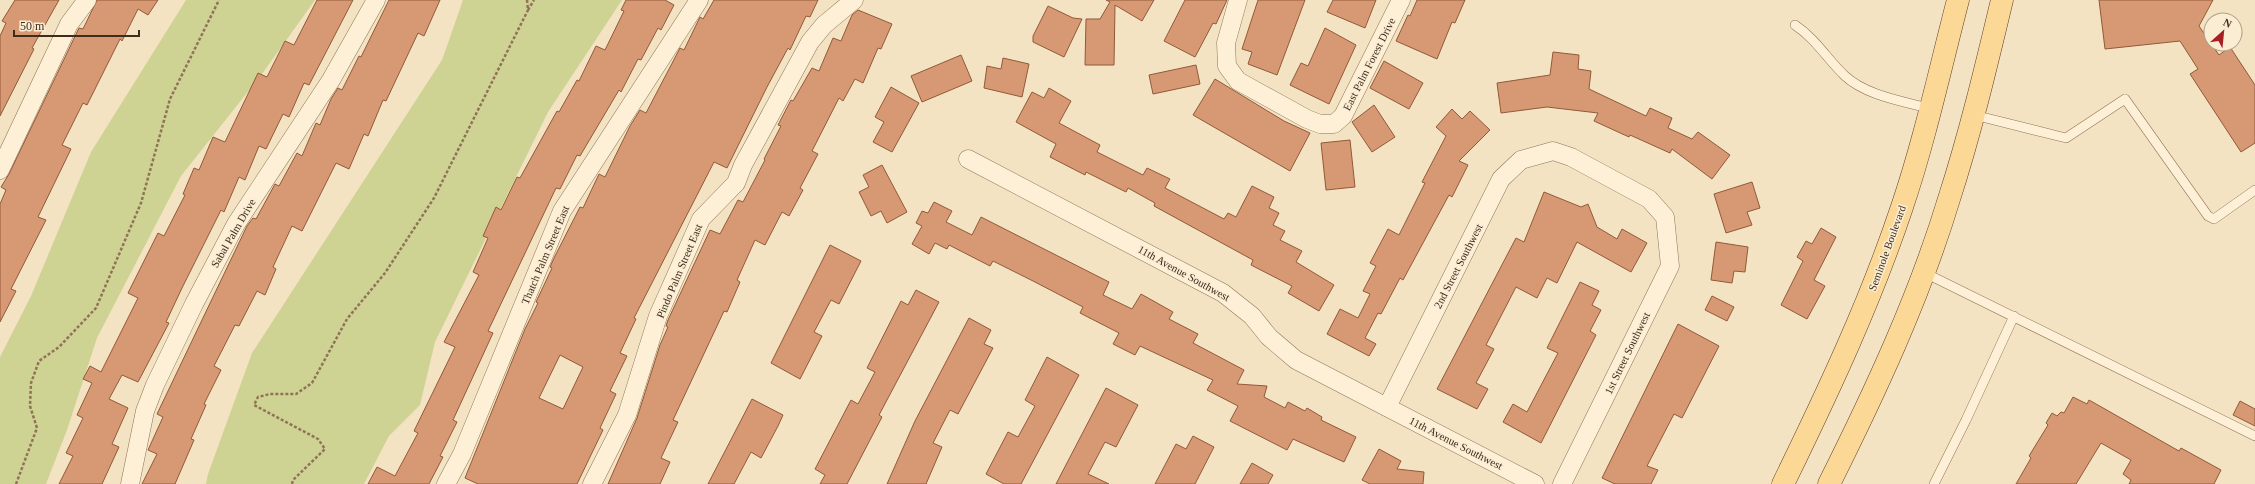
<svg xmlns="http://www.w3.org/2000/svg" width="2255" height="484" viewBox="0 0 2255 484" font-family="Georgia,serif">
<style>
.green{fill:#ced394}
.building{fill:#d69973;stroke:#925939;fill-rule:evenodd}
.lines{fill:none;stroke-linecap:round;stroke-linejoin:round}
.lane-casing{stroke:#907357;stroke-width:10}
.street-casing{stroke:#907357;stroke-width:19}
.primary-casing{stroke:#5d412b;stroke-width:23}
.path{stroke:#907357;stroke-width:2.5;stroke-dasharray:3 2;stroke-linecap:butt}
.lane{stroke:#fdf0d7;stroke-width:9}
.street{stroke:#fdf0d7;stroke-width:18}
.primary{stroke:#fbd896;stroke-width:22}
.labels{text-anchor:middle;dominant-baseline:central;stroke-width:3;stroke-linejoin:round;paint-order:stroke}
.street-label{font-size:11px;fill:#3e2c1d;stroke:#faedd3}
</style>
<rect width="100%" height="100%" fill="#f3e3c2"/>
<g class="green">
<polygon points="186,0 315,0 262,74 181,176 97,338 67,430 46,484 0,484 0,357 31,296 91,152"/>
<polygon points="463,0 622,0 548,112 435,342 420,405 389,436 364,484 206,484 208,474 252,353 442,60"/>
</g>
<g class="building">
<polygon points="15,0 59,0 32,48 34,49 0,116 0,36 6,23 2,21"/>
<polygon points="97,0 158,0 148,15 138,9 122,41 120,39 87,105 83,103 62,145 71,149 38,217 46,220 11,289 16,291 0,322 0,204 6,190 1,187 9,174 79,28 83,29"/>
<polygon points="317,0 353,0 309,85 304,83 289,117 283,114 266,149 259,146 245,180 239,177 224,212 221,210 182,288 166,322 169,323 138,382 122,375 109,399 128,408 112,444 119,447 102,484 59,484 73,456 66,453 83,418 77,415 92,383 83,379 90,366 101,372 138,298 128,293 158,233 164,236 185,195 183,194 194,168 199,170 213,137 225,142 258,73 267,77 285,41 294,45"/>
<polygon points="389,0 440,0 424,36 418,33 386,101 383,100 368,136 364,134 349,169 336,163 302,231 292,226 273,267 276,269 265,295 257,291 239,326 235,325 214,366 221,370 204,404 206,405 191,439 194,440 175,484 142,484 157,454 148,450 163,417 157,414 247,226 253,218 256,219 275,184 279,186 297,153 302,156 316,123 320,125 331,99 338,88 342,90 359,56 361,57"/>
<polygon points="626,0 665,0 674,5 661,30 658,28 641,60 638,59 621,92 619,90 580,156 577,155 560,189 556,188 488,331 493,333 453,420 457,422 440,456 443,457 429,484 368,484 377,467 395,476 418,433 414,431 455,347 444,342 479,275 473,272 488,238 483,236 496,207 501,210 517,177 520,178 557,111 559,112 577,80 579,81 596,46 605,50 624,11 621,10"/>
<path d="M 714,0 L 818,0 L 810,17 L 806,16 L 790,50 L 788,48 L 767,87 L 727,168 L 714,162 L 634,318 L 636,319 L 620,353 L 627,356 L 610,391 L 616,394 L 600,428 L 603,430 L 577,484 L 478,484 L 465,478 L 525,329 L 538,303 L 536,302 L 552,268 L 550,267 L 555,256 L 580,207 L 583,208 L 599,174 L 605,177 L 630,126 L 640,110 L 646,113 L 679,50 L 680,48 L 684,50 L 700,17 L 703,19 ZM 560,355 L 583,367 L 563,409 L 539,398 Z"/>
<polygon points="1106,0 1154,0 1142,21 1115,5 1114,65 1085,65 1086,19 1100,19 1110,2"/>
<polygon points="1185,0 1227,0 1216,24 1213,23 1195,57 1164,41"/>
<polygon points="1258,0 1305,0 1277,75 1248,64 1252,52 1242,49"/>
<polygon points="1333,0 1376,0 1365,28 1327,12"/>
<polygon points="1417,0 1465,0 1455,23 1452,22 1437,59 1396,41 1408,15 1410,16"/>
<polygon points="2099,0 2213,0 2199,26 2219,55 2230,47 2255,85 2255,143 2241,152 2190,74 2198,69 2180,41 2105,49"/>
<polygon points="1048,6 1073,18 1082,19 1064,57 1033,42 1033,36"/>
<polygon points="858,10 892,24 881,49 878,48 863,83 855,79 843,101 839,98 812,151 818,154 800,188 803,190 789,216 782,212 765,245 755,240 737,280 740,282 727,312 724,311 673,420 678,422 661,458 670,462 660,484 608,484 637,418 660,345 668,327 666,326 668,320 710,230 720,234 738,200 743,202 765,160 764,159 781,126 778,125 791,100 793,101 812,68 819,71 833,38 841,41 852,15"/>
<polygon points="1325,28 1356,45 1329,104 1290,85 1301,63 1308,66"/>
<polygon points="1553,52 1579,55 1578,69 1591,71 1589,89 1646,116 1650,108 1672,118 1668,128 1692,139 1698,132 1730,155 1712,179 1672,149 1670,153 1630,135 1629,137 1594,121 1598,113 1547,107 1501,113 1497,83 1550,75"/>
<polygon points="961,55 972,81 922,102 911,76"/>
<polygon points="1003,58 1029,64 1022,97 984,88 987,66 1001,69"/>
<polygon points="1384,61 1423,83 1409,109 1370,88"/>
<polygon points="1196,65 1200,84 1153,94 1149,75"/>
<polygon points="1215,79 1284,121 1310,133 1290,171 1193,115"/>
<polygon points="891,87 919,103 892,152 873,142 884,122 875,117"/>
<polygon points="1049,88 1071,101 1059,123 1100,145 1097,152 1143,175 1147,168 1170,179 1165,188 1224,219 1228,213 1236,217 1252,186 1274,197 1269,208 1279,213 1273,225 1285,231 1280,240 1302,251 1296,262 1334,285 1319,311 1288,293 1292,286 1251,265 1253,260 1154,206 1155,203 1128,188 1126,192 1086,172 1085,175 1050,157 1056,144 1016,122 1032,92 1044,98"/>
<polygon points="1374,105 1395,137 1372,152 1352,122"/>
<polygon points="1452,109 1462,119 1470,111 1490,130 1459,161 1468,165 1452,197 1449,195 1403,280 1400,278 1381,314 1378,313 1365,338 1376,344 1369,356 1327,334 1340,309 1358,318 1370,294 1363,291 1376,266 1370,263 1388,229 1399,235 1425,183 1422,182 1446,136 1436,127"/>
<polygon points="1350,140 1355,187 1326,190 1321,143"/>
<polygon points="882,165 907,212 887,223 881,211 871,216 859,192 869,187 863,175"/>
<polygon points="1752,182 1760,208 1747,212 1752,225 1726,233 1714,194"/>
<polygon points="1544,192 1581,207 1588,204 1597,227 1617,239 1622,229 1647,243 1631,272 1577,242 1557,283 1547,278 1537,298 1516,287 1486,345 1494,349 1476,383 1488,389 1477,409 1437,389 1516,238 1524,242"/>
<polygon points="934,202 952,211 946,222 972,235 981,217 1109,282 1103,295 1132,309 1141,294 1173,312 1169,319 1198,334 1193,343 1244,370 1237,384 1267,386 1264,397 1285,408 1288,402 1305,411 1307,408 1322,417 1321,420 1356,437 1344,462 1293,439 1287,450 1230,421 1238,406 1207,390 1213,380 1140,346 1135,355 1113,344 1119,333 1080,313 1083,307 1035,282 993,261 990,266 949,245 947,249 935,243 929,254 912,244 922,226 916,223 922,211 928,213"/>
<polygon points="1821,228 1836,237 1814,280 1825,286 1807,319 1781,305 1803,261 1797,257 1806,241 1812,244"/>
<polygon points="1716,242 1748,247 1745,272 1734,271 1732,283 1711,280"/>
<polygon points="830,245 861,261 839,304 831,300 814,332 822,336 800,379 771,363"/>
<polygon points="1580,282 1599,291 1592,305 1601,310 1590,331 1596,335 1541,443 1503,422 1513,404 1527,412 1558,353 1547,348"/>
<polygon points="916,290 939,302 879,415 882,417 847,484 820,484 825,475 815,469 851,400 858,404 875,372 867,368 901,301 908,305"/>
<polygon points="1712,296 1734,307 1727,321 1705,310"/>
<polygon points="969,318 991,330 984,344 993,348 958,414 950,410 933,443 942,447 926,484 887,484 915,421"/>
<polygon points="1678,324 1719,346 1682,418 1674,414 1647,466 1658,470 1651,484 1615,484 1602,478"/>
<polygon points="1047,357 1079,375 1021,484 1004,484 986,474 1008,432 1018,437 1035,406 1025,400"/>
<polygon points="1106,388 1138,405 1116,447 1105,442 1088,474 1109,484 1056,484"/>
<polygon points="2073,397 2087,404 2089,400 2179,451 2181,448 2221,470 2214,484 2129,484 2131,480 2123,474 2131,460 2101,443 2076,484 2016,484 2031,458 2029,456 2048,425 2046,423 2052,413 2057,416 2061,412 2064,413"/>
<polygon points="752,399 783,415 778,426 761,458 751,452 734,484 708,484"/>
<polygon points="2240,401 2255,409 2255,426 2233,415"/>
<polygon points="1193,436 1214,447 1195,484 1155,484 1176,444 1186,449"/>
<polygon points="1379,449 1401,461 1397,469 1424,472 1423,484 1370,484 1362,480"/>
<polygon points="1252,463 1273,475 1268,484 1240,484"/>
</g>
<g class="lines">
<g class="lane-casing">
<g id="lane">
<path d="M 1795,25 C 1816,39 1827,59 1845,76 C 1867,96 1903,101 1931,109"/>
<polyline points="1974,115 2066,138 2125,99 2208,216 2214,219 2255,190"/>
<polyline points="1923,272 2255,436"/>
<polyline points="1934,484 1966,420 2014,316"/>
</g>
</g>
<g class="street-casing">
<g id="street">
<polyline points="1238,0 1226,43 1227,66 1238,81 1307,119 1320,124 1334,124 1343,116 1401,0"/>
<polyline points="968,159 1223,293 1252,316 1269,337 1296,360 1535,484"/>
<polyline points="0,170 69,24 87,0"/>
<polyline points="1387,407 1501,179 1521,160 1553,151 1571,157 1649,199 1665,217 1670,266 1562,484"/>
<polyline points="130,484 145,411 155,385 194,304 236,224 331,80 376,0"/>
<polyline points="446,484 462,454 562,211 699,0"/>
<polyline points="592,484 627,415 658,316 701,219 736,183 743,165 810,42 824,25 854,0"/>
</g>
</g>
<g class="primary-casing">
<g id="primary">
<path d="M 1783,484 C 1827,394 1870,303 1902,207 C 1925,139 1940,69 1958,0"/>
<path d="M 1829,484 C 1875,392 1919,298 1949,199 C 1970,134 1986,67 2002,0"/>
</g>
</g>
<g class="path">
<polyline points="527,0 528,10 534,0"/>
<polyline points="16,484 37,428 30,406 31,383 39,361 59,347 96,308 141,203 170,99 219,0"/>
<polyline points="292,484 293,480 325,449 318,439 254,405 258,397 270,394 296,394 312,383 347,319 385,273 434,198 528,10"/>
</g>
<use href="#lane" class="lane"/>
<use href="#street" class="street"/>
<use href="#primary" class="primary"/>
</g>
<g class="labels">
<g class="street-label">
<text transform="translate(1369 64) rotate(-63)">East Palm Forest Drive</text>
<text transform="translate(233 233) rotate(-60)">Sabal Palm Drive</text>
<text transform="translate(1887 248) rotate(-70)">Seminole Boulevard</text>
<text transform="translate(545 255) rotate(-67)">Thatch Palm Street East</text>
<text transform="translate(1458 266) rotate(-63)">2nd Street Southwest</text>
<text transform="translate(679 271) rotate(-67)">Pindo Palm Street East</text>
<text transform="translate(1184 273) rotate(29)">11th Avenue Southwest</text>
<text transform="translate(1627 353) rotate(-64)">1st Street Southwest</text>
<text transform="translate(1456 443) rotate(27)">11th Avenue Southwest</text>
</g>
</g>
<g transform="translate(2223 32) rotate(27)"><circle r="19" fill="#faedd3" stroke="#afa08a"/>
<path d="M0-3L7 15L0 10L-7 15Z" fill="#a71f24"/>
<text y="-6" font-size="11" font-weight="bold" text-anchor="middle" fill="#3e2c1d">N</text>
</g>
<path d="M14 30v6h125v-6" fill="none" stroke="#3e2c1d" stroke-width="2"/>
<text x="20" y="30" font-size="12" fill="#3e2c1d" stroke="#faedd3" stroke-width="3" paint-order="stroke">50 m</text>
</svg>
